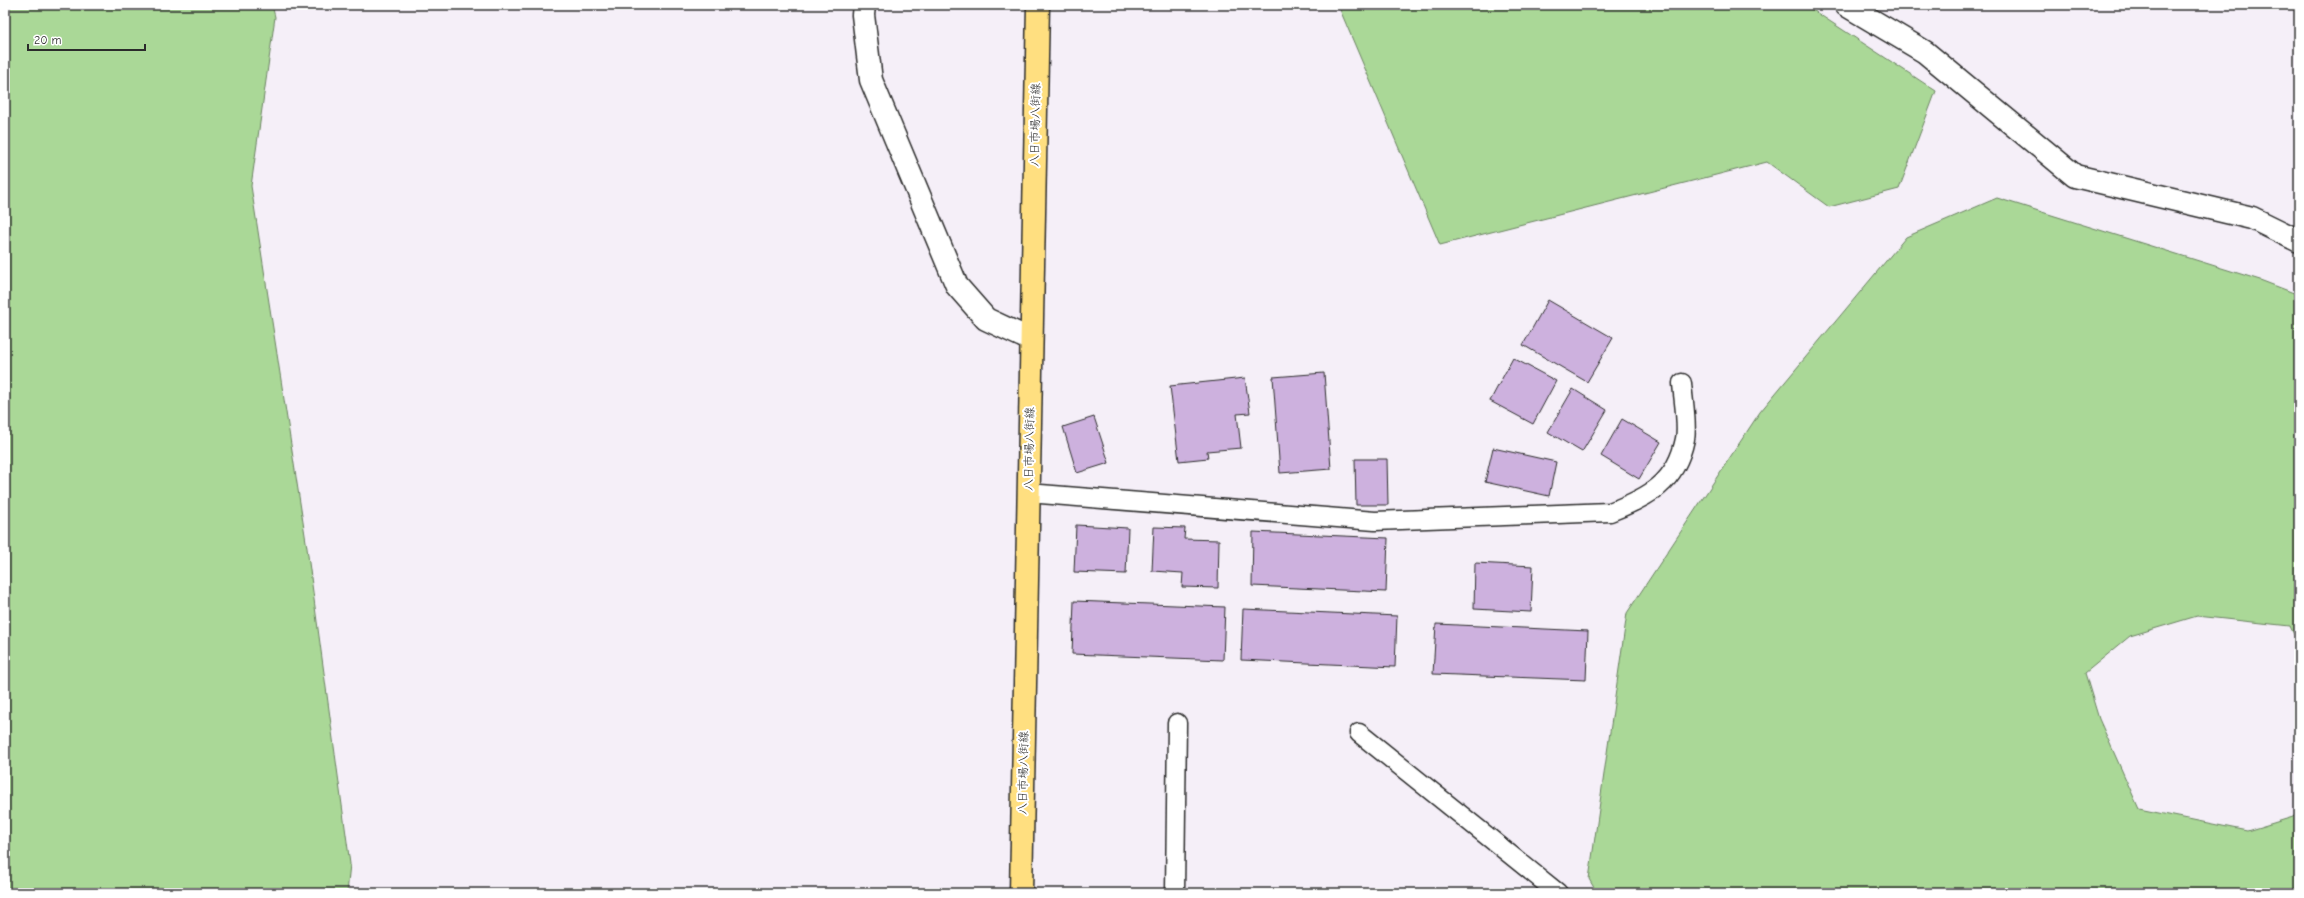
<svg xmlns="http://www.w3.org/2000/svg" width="2304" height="898" viewBox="0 0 2304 898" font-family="'Comic Neue','Klee One',sans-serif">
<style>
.green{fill:#aad897;stroke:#6a8261}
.building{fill:#cdb1de;stroke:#2b2b2b}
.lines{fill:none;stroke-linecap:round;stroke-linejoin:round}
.service-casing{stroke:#2b2b2b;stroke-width:21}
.minor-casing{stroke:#2b2b2b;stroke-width:25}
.primary-casing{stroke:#2b2b2b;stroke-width:25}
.service{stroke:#fff;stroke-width:18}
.minor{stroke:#fff;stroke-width:22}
.primary{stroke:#ffdf80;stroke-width:22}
.labels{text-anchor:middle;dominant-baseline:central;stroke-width:4;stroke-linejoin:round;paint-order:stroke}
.street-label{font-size:12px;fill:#2b2b2b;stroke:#fff}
</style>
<rect width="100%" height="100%" fill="#f5eff8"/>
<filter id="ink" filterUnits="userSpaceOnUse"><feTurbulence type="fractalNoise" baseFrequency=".025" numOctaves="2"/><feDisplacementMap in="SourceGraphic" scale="8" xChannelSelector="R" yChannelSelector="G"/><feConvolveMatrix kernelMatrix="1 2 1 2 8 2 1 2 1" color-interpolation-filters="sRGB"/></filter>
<g filter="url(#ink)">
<g class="green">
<polygon points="5,5 272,5 275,17 251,186 307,548 350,864 347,893 5,893"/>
<polygon points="1338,5 1805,5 1936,91 1899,189 1829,207 1767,162 1440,245"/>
<polygon points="1997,198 2260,280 2299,295 2299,645 2290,626 2197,616 2130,636 2085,673 2099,719 2139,809 2247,831 2293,817 2299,811 2299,893 1597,893 1589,879 1627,613 1760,412 1906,237"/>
</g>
<g class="building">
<polygon points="1548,300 1613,338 1587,382 1523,345"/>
<polygon points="1513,358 1556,381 1533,424 1490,401"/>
<polygon points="1324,373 1331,469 1280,473 1273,377"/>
<polygon points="1245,378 1250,413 1237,414 1241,448 1207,451 1208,458 1179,461 1170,386"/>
<polygon points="1573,389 1607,410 1582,452 1548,432"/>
<polygon points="1094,417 1109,463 1077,473 1063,427"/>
<polygon points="1622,419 1661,442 1639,479 1601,456"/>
<polygon points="1493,448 1556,462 1549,496 1485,482"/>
<polygon points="1355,459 1387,459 1388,505 1356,505"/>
<polygon points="1076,525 1128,528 1126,574 1074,572"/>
<polygon points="1154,527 1185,528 1184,539 1219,540 1218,588 1182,587 1183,573 1152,571"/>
<polygon points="1253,532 1388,538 1386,592 1252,586"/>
<polygon points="1475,563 1533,566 1531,612 1474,609"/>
<polygon points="1074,601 1225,607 1223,660 1072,654"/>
<polygon points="1243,609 1397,616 1395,667 1241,660"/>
<polygon points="1436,624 1588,631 1586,680 1433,674"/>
</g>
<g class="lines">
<g class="service-casing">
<g id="service">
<path d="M 1028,493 L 1375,521 L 1610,512 C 1649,497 1676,483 1685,439 C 1688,424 1683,399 1682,383"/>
<polyline points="1359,733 1558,893"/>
<polyline points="1175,893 1177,723"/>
</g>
</g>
<g class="minor-casing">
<g id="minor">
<polyline points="864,5 863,15 871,80 957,286 986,319 1031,340"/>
<polyline points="1846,5 1925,52 2075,176 2252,218 2299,241"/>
</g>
</g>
<g class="primary-casing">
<polyline id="primary" points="1021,893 1038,5"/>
</g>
<use href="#service" class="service"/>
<use href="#minor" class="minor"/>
<use href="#primary" class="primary"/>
</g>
</g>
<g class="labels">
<g class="street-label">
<text transform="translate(1035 125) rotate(-89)">八日市場八街線</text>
<text transform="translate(1029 449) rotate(-89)">八日市場八街線</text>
<text transform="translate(1023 773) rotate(-89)">八日市場八街線</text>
</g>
</g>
<rect width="2304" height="898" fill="none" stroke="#fff" stroke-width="20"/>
<rect x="10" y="10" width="2284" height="878" fill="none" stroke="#2b2b2b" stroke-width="1.5" filter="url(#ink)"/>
<path d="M28 44v6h117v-6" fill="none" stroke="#2b2b2b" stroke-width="2"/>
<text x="34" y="44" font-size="12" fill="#2b2b2b" stroke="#ffffff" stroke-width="3" paint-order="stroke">20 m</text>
</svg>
